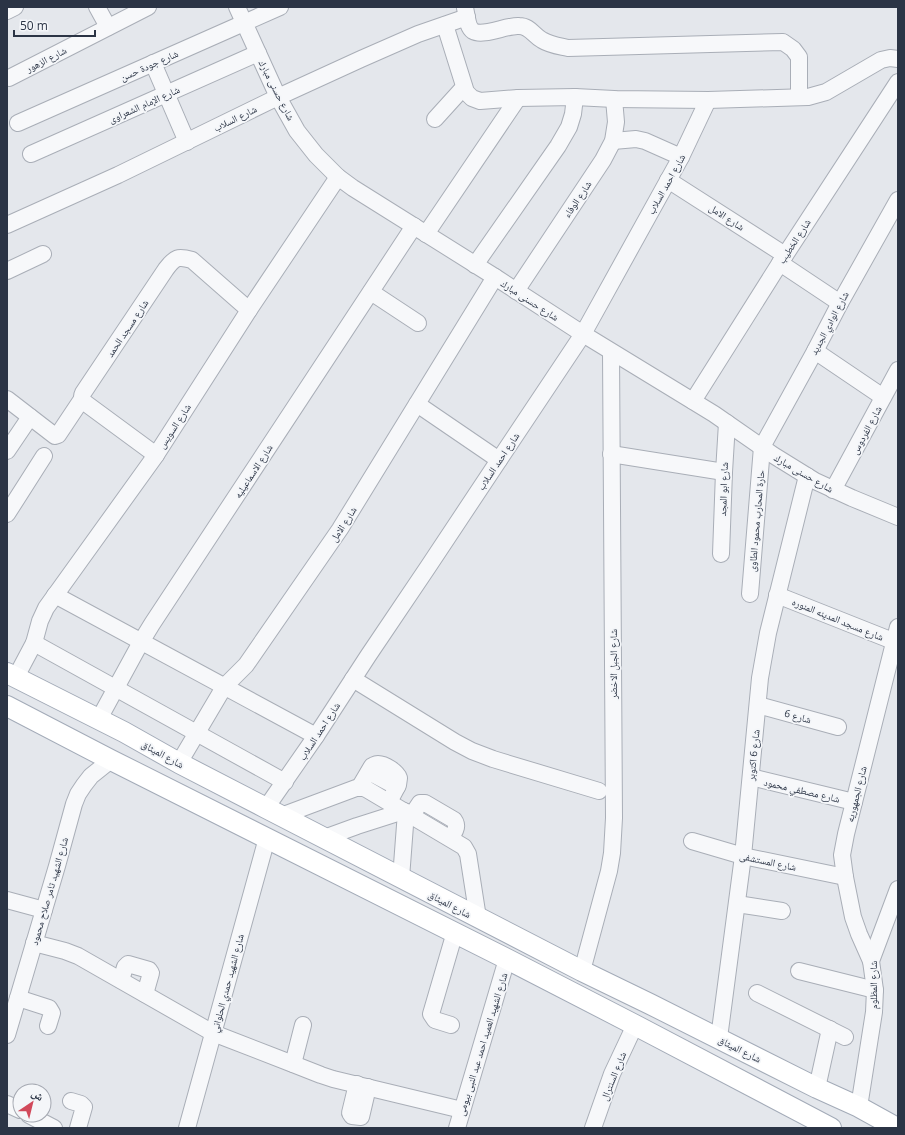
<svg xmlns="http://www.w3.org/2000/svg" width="905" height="1135" viewBox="0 0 905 1135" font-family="'Open Sans','Noto Naskh Arabic',sans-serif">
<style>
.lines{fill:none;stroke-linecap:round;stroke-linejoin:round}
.minor-casing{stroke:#a9aeb7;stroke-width:18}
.major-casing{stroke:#a3abb8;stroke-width:22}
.minor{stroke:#f7f8fa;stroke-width:16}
.major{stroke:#fff;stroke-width:20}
.labels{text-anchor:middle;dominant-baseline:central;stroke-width:3.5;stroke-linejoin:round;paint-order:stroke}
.street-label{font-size:10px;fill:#2b3445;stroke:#f4f6f9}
</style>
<rect width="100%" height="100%" fill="#e4e7ec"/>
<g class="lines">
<g class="minor-casing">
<g id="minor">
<polyline points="97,7 108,27"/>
<polyline points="237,7 278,97 297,131 316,155 338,177 353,188 495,277 583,334 714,414 773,455 815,481 852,498 898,517"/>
<path d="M 465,8 C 467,15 467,27 473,31 C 483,37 507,25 519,26 C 530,26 533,35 542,40 C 550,45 559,46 568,48 L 783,42 L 793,49 L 799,57 L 799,97"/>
<polyline points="7,11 15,7"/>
<polyline points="445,25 466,92 472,98 480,101 518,98 575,97 614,99 708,100 808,97 826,92 881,60 890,58 898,59"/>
<polyline points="153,63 187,142"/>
<polyline points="9,78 148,7"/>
<polyline points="435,119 464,87"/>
<polyline points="18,123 280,7"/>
<polyline points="613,141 636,139 645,141 681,157"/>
<polyline points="31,154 258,53"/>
<polyline points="668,180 785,255"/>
<polyline points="7,225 118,175 278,97 361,59 418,34 467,17"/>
<polyline points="426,234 518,98"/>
<polyline points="780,263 840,303"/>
<polyline points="475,265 558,146 569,127 573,114 575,97"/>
<polyline points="7,271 43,254"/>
<polyline points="516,291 603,160 613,141 616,122 614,99"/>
<polyline points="371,292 418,323"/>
<polyline points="815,351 883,397"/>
<polyline points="7,399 55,436 58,435 82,399"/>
<polyline points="693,401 780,263 898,82"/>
<polyline points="417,404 499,460"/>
<polyline points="7,451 30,417"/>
<polyline points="611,454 724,472"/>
<path d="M 156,455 L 84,402 C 82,399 81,397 83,393 L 166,269 C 175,257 178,256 192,260 L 249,310"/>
<polyline points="833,490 898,370"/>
<polyline points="7,514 44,456"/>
<polyline points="721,554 724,472 727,423"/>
<polyline points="750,594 762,447 815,351 840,303 898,200"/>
<polyline points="55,595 316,736"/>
<polyline points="777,595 898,643"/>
<polyline points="34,643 285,782"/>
<polyline points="16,677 34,643 40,621 46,608 156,455 249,310 338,177"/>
<polyline points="353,679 455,742 472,751 493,759 599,791"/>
<polyline points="758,705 838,727"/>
<polyline points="99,719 141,642 152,624 414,226"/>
<polyline points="179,763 224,687 246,665 340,529 495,277"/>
<polyline points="369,772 397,787"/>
<polyline points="751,777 854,802"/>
<path d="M 359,788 L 372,766 C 375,765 375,764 378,764 C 385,764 397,772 399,778 L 398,785 L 389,802"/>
<polyline points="266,808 316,736 368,656 428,567 499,460 583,334 681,157 708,100"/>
<path d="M 412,815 L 420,803 L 425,803 L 454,820 C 459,827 454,832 451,838"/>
<polyline points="281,816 356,788 364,788 368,790 464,847 468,854 478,918"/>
<polyline points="324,838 357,826 404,811"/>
<polyline points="692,841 743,856 845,877"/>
<polyline points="401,878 406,812"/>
<polyline points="7,900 44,910"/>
<polyline points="737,904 782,911"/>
<polyline points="34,943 65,951 78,956 213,1033 293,1064 321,1075 333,1079 462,1110"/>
<polyline points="871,961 859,934 853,917 845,877 842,855 846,834 898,627"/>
<polyline points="582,971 609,871 612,853 614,818 611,352"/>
<polyline points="799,971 875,990"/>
<polyline points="121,980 125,967 128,964 149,970 151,973 145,994"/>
<polyline points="757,993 845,1037"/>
<polyline points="18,998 49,1008 52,1013 48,1026"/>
<polyline points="451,1025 435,1020 431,1014 455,932"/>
<polyline points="7,1035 57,866 74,804 78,794 84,785 91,776 111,760"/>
<polyline points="719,1038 743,856 760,678 768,633 807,476"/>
<polyline points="293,1064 303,1025"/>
<polyline points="357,1084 350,1113 352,1116 361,1117 368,1087"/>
<polyline points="817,1088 830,1029"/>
<polyline points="71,1101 81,1104 84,1107 78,1128"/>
<polyline points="7,1104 20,1110"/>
<polyline points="859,1107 874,1012 875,990 871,961 898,889"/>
<polyline points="29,1115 54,1128"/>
<polyline points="187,1128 267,838"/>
<polyline points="457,1128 507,959"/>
<polyline points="593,1128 612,1074 635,1025"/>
</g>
</g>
<g class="major-casing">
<g id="major">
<polyline points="7,673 124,732 179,763 266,808 582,971 650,1004 817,1088 859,1107 897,1128"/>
<polyline points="7,706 111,760 507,959 635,1025 831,1128"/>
</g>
</g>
<use href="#minor" class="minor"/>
<use href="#major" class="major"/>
</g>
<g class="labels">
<g class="street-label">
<text transform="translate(46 59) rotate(-27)">شارع الزهور</text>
<text transform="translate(149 65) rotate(-24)">شارع جودة حسن</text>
<text transform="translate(277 90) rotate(63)">شارع حسنى مبارك</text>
<text transform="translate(144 104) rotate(-24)">شارع الإمام الشعراوى</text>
<text transform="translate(235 118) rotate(-26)">شارع السلاب</text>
<text transform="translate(666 184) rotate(-61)">شارع احمد السلاب</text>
<text transform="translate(577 199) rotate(-56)">شارع الوفاء</text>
<text transform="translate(727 217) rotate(33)">شارع الامل</text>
<text transform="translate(794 241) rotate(-57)">شارع الخطيب</text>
<text transform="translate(530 300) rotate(33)">شارع حسنى مبارك</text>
<text transform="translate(829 323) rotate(-62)">شارع الوادي الجديد</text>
<text transform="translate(127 328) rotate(-56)">شارع مسجد الحمد</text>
<text transform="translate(174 426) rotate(-57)">شارع السويس</text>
<text transform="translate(866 430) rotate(-62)">شارع الفردوس</text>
<text transform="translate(498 461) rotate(-56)">شارع احمد السلاب</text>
<text transform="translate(253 471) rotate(-57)">شارع الاسماعيليه</text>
<text transform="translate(804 473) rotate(30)">شارع حسنى مبارك</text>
<text transform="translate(723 489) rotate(-88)">شارع ابو المجد</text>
<text transform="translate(756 521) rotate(-85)">حارة المحارب محمود الطاوى</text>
<text transform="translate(343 524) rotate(-57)">شارع الامل</text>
<text transform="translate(838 619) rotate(22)">شارع مسجد المدينه المنوره</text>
<text transform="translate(613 664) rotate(-90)">شارع الجبل الاخضر</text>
<text transform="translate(798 716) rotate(15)">شارع 6</text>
<text transform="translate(319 731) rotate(-57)">شارع احمد السلاب</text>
<text transform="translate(163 754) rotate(29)">شارع الميثاق</text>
<text transform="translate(753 755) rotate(-84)">شارع 6 اكتوبر</text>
<text transform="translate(802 790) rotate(13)">شارع مصطفي محمود</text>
<text transform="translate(856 794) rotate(-76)">شارع الجمهوريه</text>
<text transform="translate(768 861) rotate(12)">شارع المستشفى</text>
<text transform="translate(49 891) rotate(-74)">شارع الشهيد تامر صلاح محمود</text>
<text transform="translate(450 904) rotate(28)">شارع الميثاق</text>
<text transform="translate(227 983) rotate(-75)">شارع الشهيد حمدي الحلواني</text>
<text transform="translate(873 985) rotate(-90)">شارع المظلوم</text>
<text transform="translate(482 1044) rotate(-73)">شارع الشهيد العميد احمد عبد النبى بيومى</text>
<text transform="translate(740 1049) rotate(27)">شارع الميثاق</text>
<text transform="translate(613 1076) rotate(-68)">شارع السنترال</text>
</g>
</g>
<rect width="905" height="1135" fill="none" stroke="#2b3445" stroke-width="16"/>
<g transform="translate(32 1103) rotate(35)"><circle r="19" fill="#f4f6f9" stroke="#a4a8b1"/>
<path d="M0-3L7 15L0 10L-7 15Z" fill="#d1495b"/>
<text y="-6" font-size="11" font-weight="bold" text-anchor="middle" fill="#2b3445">ش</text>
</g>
<path d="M14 30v6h81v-6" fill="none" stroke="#2b3445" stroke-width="2"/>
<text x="20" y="30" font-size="12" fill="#2b3445" stroke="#f4f6f9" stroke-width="3" paint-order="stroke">50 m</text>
</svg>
